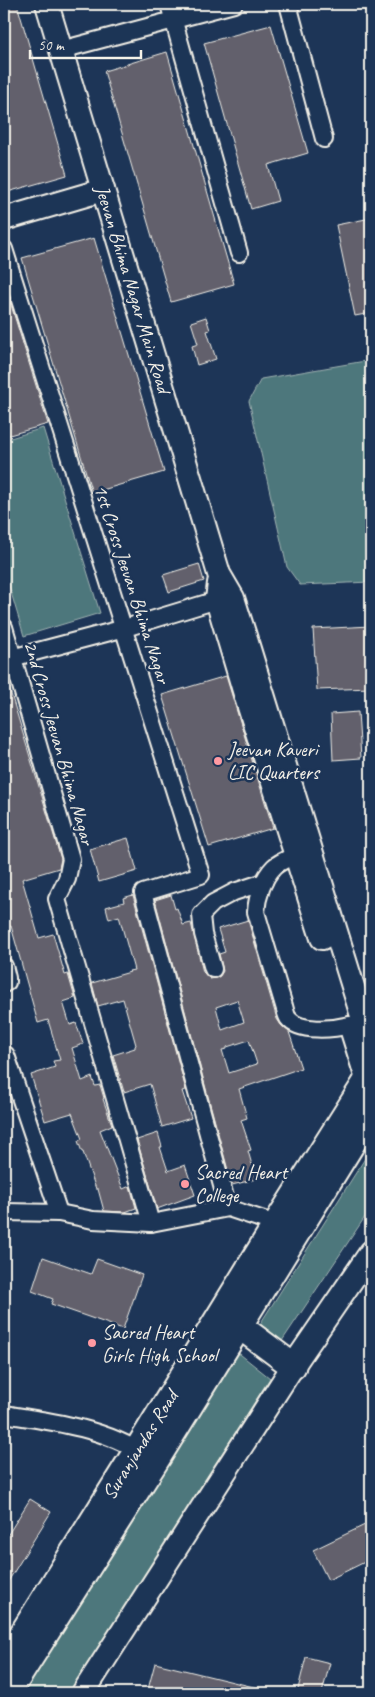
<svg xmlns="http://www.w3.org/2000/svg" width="375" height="1697" viewBox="0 0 375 1697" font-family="Caveat,sans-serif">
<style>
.green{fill:#4e777c;stroke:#a1b4b2}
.building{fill:#62606c;stroke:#f4f1e8;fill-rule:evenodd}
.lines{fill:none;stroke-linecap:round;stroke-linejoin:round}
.street-casing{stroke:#f4f1e8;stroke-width:20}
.secondary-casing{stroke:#f4f1e8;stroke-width:26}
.primary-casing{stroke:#f4f1e8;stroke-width:29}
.street{stroke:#1d3557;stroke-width:16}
.secondary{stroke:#1d3557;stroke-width:22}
.primary{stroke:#1d3557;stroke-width:25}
.poi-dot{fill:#ff9aa2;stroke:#1d3557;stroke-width:2}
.labels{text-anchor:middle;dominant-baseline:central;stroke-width:5;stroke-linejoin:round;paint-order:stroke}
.street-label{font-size:20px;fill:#f4f1e8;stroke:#1d3557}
.poi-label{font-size:20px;fill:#f4f1e8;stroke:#1d3557;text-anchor:start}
</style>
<rect width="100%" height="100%" fill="#1d3557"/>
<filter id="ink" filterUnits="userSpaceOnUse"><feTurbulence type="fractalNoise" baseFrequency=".02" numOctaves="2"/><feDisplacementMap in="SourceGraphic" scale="10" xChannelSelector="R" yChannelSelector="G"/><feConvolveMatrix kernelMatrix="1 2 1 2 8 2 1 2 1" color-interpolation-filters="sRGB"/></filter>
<g filter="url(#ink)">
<g class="green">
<polygon points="371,360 371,582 300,585 287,567 249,401 261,379"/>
<polygon points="43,428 100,613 24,636 4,569 4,440"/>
<polygon points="371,1149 371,1208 282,1341 260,1324"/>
<polygon points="236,1351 270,1378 70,1693 24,1693"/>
</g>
<g class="building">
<polygon points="4,4 17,4 67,175 4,193"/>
<polygon points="271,25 308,153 268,165 278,201 251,209 204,43"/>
<polygon points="167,52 234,284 171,302 104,71"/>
<polygon points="371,218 371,313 355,316 336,225"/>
<polygon points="94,238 164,472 92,493 22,258"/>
<polygon points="4,289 6,289 48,424 6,436 4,427"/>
<polygon points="206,317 210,330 207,331 216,359 197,365 192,346 198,344 191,322"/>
<polygon points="199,564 204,581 169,592 163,575"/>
<polygon points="371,626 371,688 317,690 313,629"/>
<polygon points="226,676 273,828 209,847 162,695"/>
<polygon points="4,681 7,681 61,859 59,868 22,879 39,938 53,934 65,975 68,974 75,998 63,1002 70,1025 76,1023 83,1044 72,1048 82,1081 92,1077 95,1086 100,1085 104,1098 103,1099 112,1125 100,1130 123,1189 130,1186 136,1208 125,1212 104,1211 98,1189 96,1189 83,1152 82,1152 78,1141 82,1139 72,1113 45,1121 31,1075 55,1067 53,1061 60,1060 48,1020 38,1023 11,926 4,928"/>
<polygon points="358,712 361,758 333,760 331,714"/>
<polygon points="128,838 137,871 99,882 90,849"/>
<polygon points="133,895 186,1090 182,1091 191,1118 162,1127 150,1084 124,1092 113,1055 135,1048 135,1046 136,1045 123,999 98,1006 92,983 130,972 129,971 134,970 119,916 109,919 106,907 124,902 123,898"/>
<path d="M 171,895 L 175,909 L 177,908 L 183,925 L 191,923 L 203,972 L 210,979 L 216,978 L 220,976 L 223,971 L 219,954 L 225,952 L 218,929 L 248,920 L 277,1019 L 281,1025 L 289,1032 L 301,1068 L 239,1089 L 247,1118 L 241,1120 L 251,1150 L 248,1151 L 256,1179 L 232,1185 L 155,900 ZM 237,1000 L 244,1022 L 222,1030 L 216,1007 ZM 249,1040 L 257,1064 L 229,1073 L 222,1050 L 227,1049 L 227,1047 Z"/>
<polygon points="158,1133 162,1147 160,1147 168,1171 185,1165 195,1195 157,1209 137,1140"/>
<polygon points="43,1257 91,1274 97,1259 142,1275 123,1329 51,1304 53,1299 32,1291"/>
<polygon points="30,1499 51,1512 4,1588 4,1541"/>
<polygon points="371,1522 371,1559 328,1580 313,1550"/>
<polygon points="306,1657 330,1663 322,1693 297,1693"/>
<polygon points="155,1663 262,1689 261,1693 147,1693"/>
</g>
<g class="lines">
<g class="street-casing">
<g id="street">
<polyline points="169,4 239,253"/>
<polyline points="288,4 324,139"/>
<polyline points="61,50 234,4"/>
<path d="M 4,249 C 69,458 136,666 201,875 L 143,893 L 228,1208"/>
<polyline points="4,627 71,859 67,879 57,899 151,1223"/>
<polyline points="4,660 125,628 217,600 228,599"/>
<path d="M 296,855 C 289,858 279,862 274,867 C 263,878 257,897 256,912 L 284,1006 C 285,1009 286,1015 288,1018 C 299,1033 334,1029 350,1025"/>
<polyline points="4,966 7,978 7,982 4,984"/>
<polyline points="213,969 203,934 201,915 213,903 234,892 264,882"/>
<polyline points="6,1055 59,1213"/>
<polyline points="4,1212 59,1213 93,1220 151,1223 228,1208 276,1224"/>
<path d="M 4,1414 C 49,1421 106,1428 144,1455"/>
</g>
</g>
<g class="secondary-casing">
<g id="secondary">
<polyline points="47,4 219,574 233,598 245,636 371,1045"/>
<polyline points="4,219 103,190"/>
<polyline points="219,583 217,600 245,694 322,938"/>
<polyline points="351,1028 367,1079 371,1083"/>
<polyline points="83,1693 293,1366 371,1252"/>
</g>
</g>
<g class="primary-casing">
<g id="primary">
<polyline points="226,1316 293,1366"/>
<polyline points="4,1663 137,1450 276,1224 371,1074"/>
<polyline points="8,1693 155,1462 371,1113"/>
</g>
</g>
<use href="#street" class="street"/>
<use href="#secondary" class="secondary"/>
<use href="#primary" class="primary"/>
</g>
</g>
<g class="poi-dot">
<circle cx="218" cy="761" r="5"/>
<circle cx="185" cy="1184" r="5"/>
<circle cx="92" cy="1343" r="5"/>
</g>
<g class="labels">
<g class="street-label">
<text transform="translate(133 289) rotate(73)">Jeevan Bhima Nagar Main Road</text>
<text transform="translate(132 584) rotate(72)">1st Cross Jeevan Bhima Nagar</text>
<text transform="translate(59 743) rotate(74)">2nd Cross Jeevan Bhima Nagar</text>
<text transform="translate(140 1445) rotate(-58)">Suranjandas Road</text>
</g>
<g class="poi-label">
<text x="228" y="749">Jeevan Kaveri<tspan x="228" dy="23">LIC Quarters</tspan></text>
<text x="195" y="1172">Sacred Heart<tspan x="195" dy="23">College</tspan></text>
<text x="102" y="1332">Sacred Heart<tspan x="102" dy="23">Girls High School</tspan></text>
</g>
</g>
<rect width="375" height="1697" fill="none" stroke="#1d3557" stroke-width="20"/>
<rect x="10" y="10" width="355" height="1677" fill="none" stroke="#f4f1e8" stroke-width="2" filter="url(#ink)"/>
<path d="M30 50v8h111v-8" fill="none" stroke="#f4f1e8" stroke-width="2.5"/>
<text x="38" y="50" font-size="15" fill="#f4f1e8" stroke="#1d3557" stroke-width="4" paint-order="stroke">50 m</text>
</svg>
